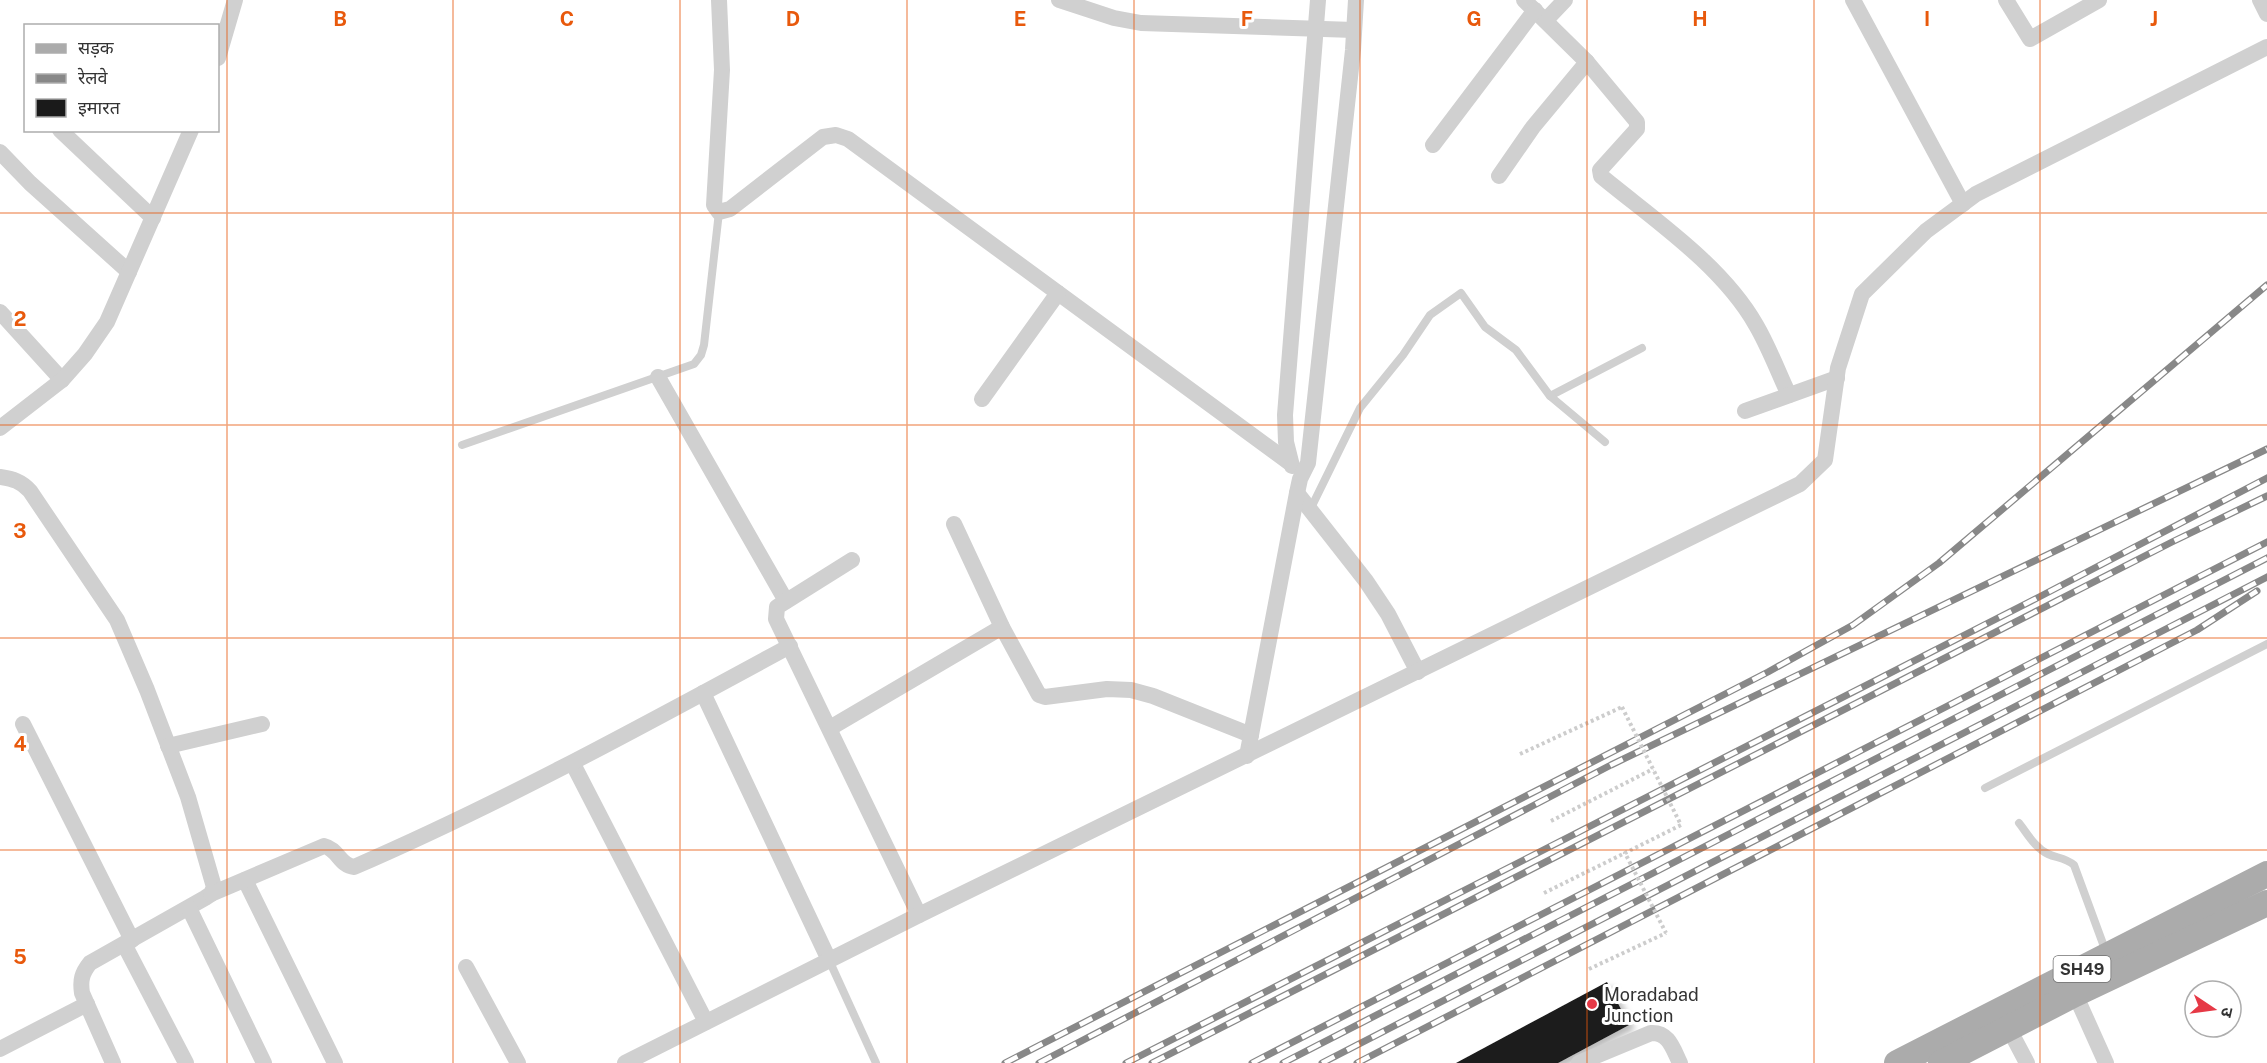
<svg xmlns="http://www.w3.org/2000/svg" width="2267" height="1063" viewBox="0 0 2267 1063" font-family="'Public Sans','Noto Sans Devanagari',sans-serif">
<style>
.building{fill:#1a1a1a;filter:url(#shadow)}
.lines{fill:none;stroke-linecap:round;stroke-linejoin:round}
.path{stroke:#cdcdcd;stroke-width:4;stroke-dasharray:3 3;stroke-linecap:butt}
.service{stroke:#d0d0d0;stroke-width:8}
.minor{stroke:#d0d0d0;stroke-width:16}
.primary{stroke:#ababab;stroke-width:26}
.rail-casing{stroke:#888;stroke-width:7}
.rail{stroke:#fff;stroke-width:4.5;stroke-dasharray:14;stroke-linecap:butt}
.path-bridge{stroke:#cdcdcd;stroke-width:4;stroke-dasharray:3 3;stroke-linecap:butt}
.grid{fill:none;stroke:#e8590c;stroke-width:1.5;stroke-opacity:0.55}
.poi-dot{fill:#e63946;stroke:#fff;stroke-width:2}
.labels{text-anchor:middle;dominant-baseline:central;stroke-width:6;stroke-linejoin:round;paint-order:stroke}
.shield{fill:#fff;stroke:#707070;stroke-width:1.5}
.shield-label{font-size:16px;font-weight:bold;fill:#333}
.poi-label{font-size:18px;fill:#333;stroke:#fff;text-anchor:start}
.grid-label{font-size:20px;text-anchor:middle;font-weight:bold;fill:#e8590c;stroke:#fff;stroke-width:6;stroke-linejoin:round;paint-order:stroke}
</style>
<defs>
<filter id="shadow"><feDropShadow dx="6" dy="4" stdDeviation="3" flood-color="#0004"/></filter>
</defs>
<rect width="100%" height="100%" fill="#fff"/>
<polygon class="building" points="1607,982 1629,1025 1558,1063 1456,1063"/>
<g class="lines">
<g class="path">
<polyline points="1520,754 1622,707"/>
<polyline points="1551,821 1653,769"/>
<polyline points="1544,893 1625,853"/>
<polyline points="1589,969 1666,933"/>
</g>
<g class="service">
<polyline points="1550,396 1642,348"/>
<polyline points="462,445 694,364 701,355 704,345 719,212"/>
<polyline points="1310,510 1360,408 1403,355 1430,315 1461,293 1485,327 1516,350 1550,396 1605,442"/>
<polyline points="1985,788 2267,644"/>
<path d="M 2019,823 C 2027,833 2035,848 2048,854 C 2057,858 2066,858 2074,865 L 2106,952"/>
<polyline points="829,960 876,1063"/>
</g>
<g class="minor">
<polyline points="719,0 722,70 714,205 719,212 730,209 823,137 836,135 848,139 1290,463"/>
<polyline points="1059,0 1114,18 1141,23 1354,30"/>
<path d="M 1524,0 L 1587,62 L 1637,122 L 1637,129 L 1600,170 L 1601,176 C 1653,219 1722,265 1756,325 C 1769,347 1778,372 1789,395"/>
<polyline points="1853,0 1963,204"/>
<polyline points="2006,0 2030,39 2099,0"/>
<polyline points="2260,0 2267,14"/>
<polyline points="1546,20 1565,0"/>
<polyline points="218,58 235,0"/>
<polyline points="60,130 153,218"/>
<polyline points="1433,145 1535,10"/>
<polyline points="0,152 30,183 129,272"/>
<polyline points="1499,176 1533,127 1587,62"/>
<polyline points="0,312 62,380"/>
<polyline points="658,377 786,601"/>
<polyline points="982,399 1058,293"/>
<polyline points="1745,411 1837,378"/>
<polyline points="0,428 62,380 85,354 107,322 191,130"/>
<polyline points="1292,466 1286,442 1285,415 1318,0"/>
<path d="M 0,477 C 13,479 21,481 30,491 L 117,620 L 147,690 L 188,797 L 214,887 L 211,894 L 205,898 L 90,963 C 82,973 80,980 82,993 L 113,1063"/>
<polyline points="1297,493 1366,581 1388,614 1418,672"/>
<polyline points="954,524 1002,627 1039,695 1045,697 1107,689 1131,690 1153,696 1251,735"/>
<polyline points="852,560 777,607 776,619 919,915"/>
<polyline points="703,693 829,960"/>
<polyline points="23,724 132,940"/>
<polyline points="830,728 1002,627"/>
<polyline points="168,746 262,724"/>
<polyline points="1247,756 1297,493 1300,479 1308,463 1353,50 1356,0"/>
<polyline points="573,764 706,1022"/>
<polyline points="245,880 335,1063"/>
<path d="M 211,894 L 324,846 C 338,849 340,866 354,867 C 504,802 646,724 790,646"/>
<polyline points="189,908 264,1063"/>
<polyline points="124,944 186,1063"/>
<polyline points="466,967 518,1063"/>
<polyline points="2071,985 2106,1063"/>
<polyline points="2008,1027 2027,1063"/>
<polyline points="0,1049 87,1004"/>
<polyline points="625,1063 919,915 1800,484 1825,460 1838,368 1862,294 1926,231 1976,194 2267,47"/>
<path d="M 1579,1063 L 1651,1033 C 1669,1032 1673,1049 1680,1063"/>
</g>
<g class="primary">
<polyline points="1897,1063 2267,874"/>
<polyline points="1941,1063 2075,994 2267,903"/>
</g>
<g class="rail-casing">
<g id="rail">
<polyline points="1005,1063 1768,672 1853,625 1939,563 2267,285"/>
<polyline points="1039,1063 1611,765 2267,449"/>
<polyline points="1126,1063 2041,596 2267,478"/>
<polyline points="1152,1063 2172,542 2267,496"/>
<polyline points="1252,1063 2267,542"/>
<polyline points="1283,1063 2267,558"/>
<polyline points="1322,1063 2267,577"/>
<polyline points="1357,1063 2197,630 2257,591"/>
</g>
</g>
<use href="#rail" class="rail"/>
<polyline class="path-bridge" points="1622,707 1681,825 1625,853 1666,933"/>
</g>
<path class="grid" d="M 227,0 L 227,1063M 453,0 L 453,1063M 680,0 L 680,1063M 907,0 L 907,1063M 1134,0 L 1134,1063M 1360,0 L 1360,1063M 1587,0 L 1587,1063M 1814,0 L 1814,1063M 2040,0 L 2040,1063M 0,213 L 2267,213M 0,425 L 2267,425M 0,638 L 2267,638M 0,850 L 2267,850"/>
<circle class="poi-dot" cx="1592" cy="1004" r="6"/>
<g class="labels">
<rect class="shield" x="2053.5" y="956" width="57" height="26" rx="4.5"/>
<g class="shield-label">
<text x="2082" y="969">SH49</text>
</g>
<g class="poi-label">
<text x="1604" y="994">Moradabad<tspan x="1604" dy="21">Junction</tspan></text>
</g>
</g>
<g class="grid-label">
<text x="340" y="26">B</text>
<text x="567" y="26">C</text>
<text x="793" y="26">D</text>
<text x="1020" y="26">E</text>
<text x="1247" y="26">F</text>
<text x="1474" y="26">G</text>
<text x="1700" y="26">H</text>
<text x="1927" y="26">I</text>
<text x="2154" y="26">J</text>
<text x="20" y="326">2</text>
<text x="20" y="538">3</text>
<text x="20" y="751">4</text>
<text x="20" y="964">5</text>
</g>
<rect x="24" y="24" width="195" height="108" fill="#ffffff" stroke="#adadad" stroke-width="1.5"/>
<rect x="36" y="44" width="30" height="9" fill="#ababab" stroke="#adadad" stroke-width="1.5"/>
<text x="78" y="54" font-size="18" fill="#333333">सड़क</text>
<rect x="36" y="74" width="30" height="9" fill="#888888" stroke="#adadad" stroke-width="1.5"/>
<text x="78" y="84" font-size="18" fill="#333333">रेलवे</text>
<rect x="36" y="99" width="30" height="18" fill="#1a1a1a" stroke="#adadad" stroke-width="1.5"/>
<text x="78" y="114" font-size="18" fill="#333333">इमारत</text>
<g transform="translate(2213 1009) rotate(103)"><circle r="28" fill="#ffffff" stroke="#adadad" stroke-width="1.5"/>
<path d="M0-4.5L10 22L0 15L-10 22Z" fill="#e63946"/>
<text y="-9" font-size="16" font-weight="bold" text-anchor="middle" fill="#333333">उ</text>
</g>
</svg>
